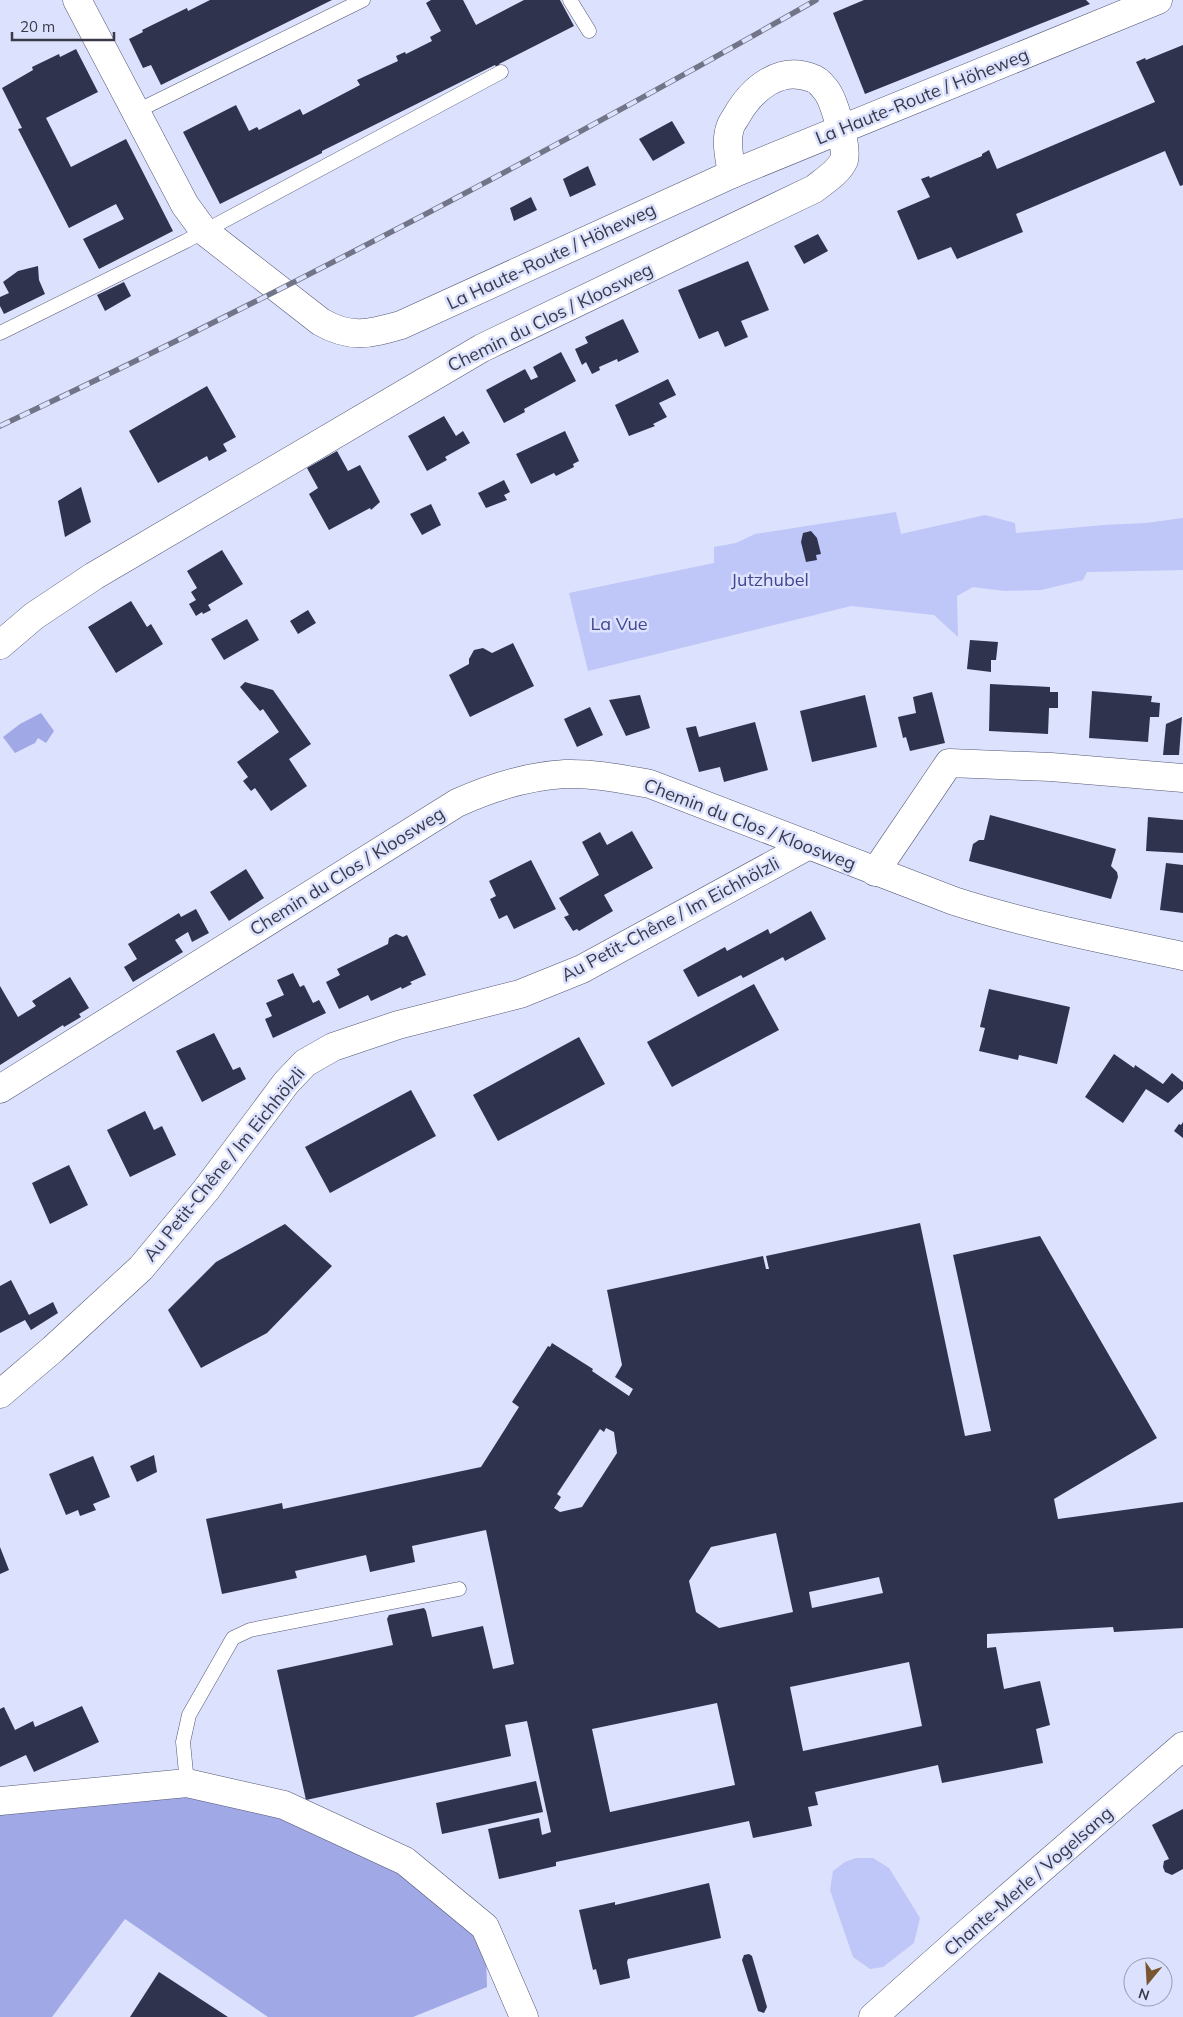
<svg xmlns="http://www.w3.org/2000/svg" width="1183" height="2017" viewBox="0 0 1183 2017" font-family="Mulish,sans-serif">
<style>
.green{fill:#bfc6f8}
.forest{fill:#a0a8e5}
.water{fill:#a0a8e6}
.building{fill:#30334e;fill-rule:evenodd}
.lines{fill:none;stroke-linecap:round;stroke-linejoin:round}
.service-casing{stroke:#535774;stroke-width:15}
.minor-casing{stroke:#535774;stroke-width:29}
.service{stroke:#fff;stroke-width:14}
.minor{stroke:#fff;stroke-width:28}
.rail-casing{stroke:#727588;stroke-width:5.5}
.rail{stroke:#dce1fd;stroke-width:4;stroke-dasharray:11;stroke-linecap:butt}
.labels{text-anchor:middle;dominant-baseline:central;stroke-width:5;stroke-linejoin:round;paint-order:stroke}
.street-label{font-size:18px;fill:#383a48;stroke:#dce1fd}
.park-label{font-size:18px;fill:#434791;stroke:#dce1fd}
</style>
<rect width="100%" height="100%" fill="#dce1fd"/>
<g class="green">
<polygon points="896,512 901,534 985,515 1015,523 1016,533 1104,525 1146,523 1183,518 1183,570 1087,572 1083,580 1041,590 1004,591 973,587 957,596 958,637 934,615 851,606 588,671 569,593 714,563 714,547 736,543 755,534"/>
<polygon points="856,1858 873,1858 889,1868 920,1918 914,1943 883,1967 870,1969 853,1957 830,1890 833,1871 845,1862"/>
</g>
<polygon class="forest" points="187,1783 405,1861 485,1927 487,1987 413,2017 268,2017 125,1919 52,2017 0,2017 0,1801"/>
<polygon class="water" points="41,713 54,731 46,743 38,738 35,743 15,753 3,737 20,724"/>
<g class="building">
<polygon points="210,0 332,0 161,85 151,65 143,68 129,39 143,32 142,30 187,8 188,11"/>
<polygon points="431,0 463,0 476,25 524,0 560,0 574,26 499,64 500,67 497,68 495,65 322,151 322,153 220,204 183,132 236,105 249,131 257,127 259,130 300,109 303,115 360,85 357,80 398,61 396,56 405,52 406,54 432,41 430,37 441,31 426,3"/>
<polygon points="864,0 1086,0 1090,4 865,94 833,13"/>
<polygon points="1183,45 1183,185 1180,186 1165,151 1016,214 1023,232 957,259 951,247 918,260 897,211 930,197 921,179 929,176 930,178 982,156 982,154 989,150 997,169 1155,102 1136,62 1145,58 1146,60"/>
<polygon points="76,49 98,92 46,118 71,167 126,139 173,231 99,269 83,239 124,219 116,204 69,228 18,129 22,128 2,88 33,70 32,67 59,54 60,57"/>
<polygon points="672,121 685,143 653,161 639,139"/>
<polygon points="588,166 596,185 570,197 563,179"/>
<polygon points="531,197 537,210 514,221 510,208"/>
<polygon points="818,234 828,251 804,264 794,246"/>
<polygon points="748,261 769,310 741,321 748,337 725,347 718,331 699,339 678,290"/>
<polygon points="38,266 39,280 45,294 4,314 0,306 0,297 9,293 3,282 18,271"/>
<polygon points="124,282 131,296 105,311 97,295"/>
<polygon points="623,319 639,352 618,362 617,359 599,367 600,370 592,374 586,362 582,365 575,349 588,343 585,337"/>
<polygon points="561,352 576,381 524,409 525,412 504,423 486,390 525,369 531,380 538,377 533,367"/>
<polygon points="668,379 676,395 659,403 667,417 653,424 655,426 629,436 615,405"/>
<polygon points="207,386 236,437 223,444 227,451 209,461 207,456 158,483 129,431"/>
<polygon points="444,416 456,436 463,431 470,443 445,457 447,460 427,471 408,436"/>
<polygon points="565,431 579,461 573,464 574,467 556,476 554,473 531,484 516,454"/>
<polygon points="337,451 348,471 360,465 380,502 371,510 370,508 329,530 309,494 318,488 307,468"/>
<polygon points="504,480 510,492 504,495 507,500 486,508 478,493"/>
<polygon points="81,487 91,522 65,537 58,501"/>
<polygon points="431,504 441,525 422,535 410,514"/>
<polygon points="811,531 817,538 821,554 816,555 817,560 806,562 801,542 803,533"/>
<polygon points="222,550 243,584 208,605 211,610 203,614 202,612 196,616 189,604 196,600 191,592 197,588 187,571"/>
<polygon points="131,601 147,627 151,624 163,644 116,673 88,627"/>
<polygon points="308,610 316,623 298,634 290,621"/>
<polygon points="247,619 259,640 224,660 211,639"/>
<polygon points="970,640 998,642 996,660 991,660 991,672 967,669"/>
<polygon points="513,643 534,686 470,717 449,675 469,664 469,659 474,650 483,648 492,653"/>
<polygon points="245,682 273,690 311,744 289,759 307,786 271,811 255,788 251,791 243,781 248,777 237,762 279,732 263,709 260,711 240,687"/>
<polygon points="990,684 1050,687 1050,692 1058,692 1058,708 1049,708 1048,734 989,731"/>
<polygon points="1092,691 1152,696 1151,702 1160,703 1159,717 1150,717 1148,742 1089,738"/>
<polygon points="932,692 945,743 910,751 906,737 903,738 898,717 916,713 913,697"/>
<polygon points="640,695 650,728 626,736 609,700"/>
<polygon points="865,695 877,747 812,762 800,711"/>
<polygon points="590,707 603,735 577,747 564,719"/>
<polygon points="1182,717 1179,755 1163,755 1166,724"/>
<polygon points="755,722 768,770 724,782 720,767 699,772 686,728 696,726 699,737"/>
<polygon points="990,815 1116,849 1111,866 1117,872 1118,877 1111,899 969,861 973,844 979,840 984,840"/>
<polygon points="1148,817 1183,820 1183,853 1146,851"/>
<polygon points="632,831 653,868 604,895 613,911 579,931 577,929 573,931 564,917 569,915 559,898 599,875 582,842 600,832 607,845"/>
<polygon points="531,860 556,909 514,929 507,915 499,919 490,899 496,896 489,881"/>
<polygon points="1166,863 1183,865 1183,913 1160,910"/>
<polygon points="246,869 264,898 229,921 210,892"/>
<polygon points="196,909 209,933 192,942 188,932 175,940 183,952 133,982 124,967 137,959 128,944 179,913 181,917"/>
<polygon points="811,911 826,939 785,961 783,957 743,978 741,975 698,997 683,970 725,947 727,951 768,929 770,934"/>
<polygon points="396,934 403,937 407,935 426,975 410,982 412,984 402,989 401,987 371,1001 368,995 339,1009 326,982 340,975 337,969 388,944 389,938"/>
<polygon points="293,973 300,987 304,985 313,1003 319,1000 326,1013 273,1038 265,1019 272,1016 266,1003 284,995 277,980"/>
<polygon points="70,977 89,1008 79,1014 81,1017 64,1027 63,1025 0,1065 0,986 18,1017 36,1006 32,1001"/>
<polygon points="754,984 779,1030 672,1087 647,1042"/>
<polygon points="989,989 1070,1007 1057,1064 1019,1055 1018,1060 979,1051 985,1028 980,1027"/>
<polygon points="214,1033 233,1070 240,1067 246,1079 202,1102 176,1051"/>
<polygon points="579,1037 605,1084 498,1141 473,1095"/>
<polygon points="1114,1054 1134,1068 1135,1065 1163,1084 1172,1073 1183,1082 1183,1089 1168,1103 1146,1089 1123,1123 1085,1097"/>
<polygon points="411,1090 436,1136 330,1193 305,1147"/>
<polygon points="145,1111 154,1130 162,1126 176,1155 130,1177 107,1130"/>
<polygon points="1183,1122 1183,1138 1174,1131 1179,1124 1181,1125"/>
<polygon points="69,1165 88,1205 50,1224 32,1183"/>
<path d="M 920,1223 L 965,1436 L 991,1431 L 953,1255 L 1040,1236 L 1157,1438 L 1054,1499 L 1058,1519 L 1183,1502 L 1183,1628 L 1114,1632 L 1113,1627 L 987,1634 L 987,1648 L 996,1647 L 1004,1689 L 1040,1681 L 1050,1725 L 1036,1729 L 1043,1763 L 942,1783 L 938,1765 L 815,1792 L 818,1805 L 808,1807 L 812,1826 L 753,1838 L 749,1821 L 556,1862 L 556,1866 L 499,1879 L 488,1829 L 539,1818 L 542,1835 L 551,1832 L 527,1721 L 505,1725 L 511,1756 L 306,1800 L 277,1670 L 393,1645 L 387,1619 L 389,1615 L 424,1608 L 426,1611 L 432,1637 L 483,1626 L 493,1669 L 514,1664 L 486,1530 L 412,1546 L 415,1562 L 370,1572 L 366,1555 L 295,1571 L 297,1578 L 222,1594 L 206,1519 L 282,1503 L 283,1509 L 481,1467 L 519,1407 L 512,1402 L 548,1346 L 550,1347 L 552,1343 L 593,1369 L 592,1371 L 629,1396 L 633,1389 L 615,1377 L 622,1365 L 607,1290 L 763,1256 L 766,1269 L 769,1269 L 766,1256 ZM 606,1428 L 614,1432 L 617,1453 L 582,1507 L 560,1512 L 554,1508 L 561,1497 L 557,1494 L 600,1429 L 604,1432 ZM 776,1533 L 793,1612 L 719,1628 L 696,1612 L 689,1581 L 711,1547 ZM 879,1577 L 883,1593 L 812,1608 L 809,1592 ZM 909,1662 L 922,1726 L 803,1751 L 790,1687 ZM 717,1703 L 735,1785 L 610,1812 L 592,1729 Z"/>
<polygon points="285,1224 332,1266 267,1333 201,1368 168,1310 216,1262"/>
<polygon points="11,1280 29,1315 53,1302 58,1313 31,1330 25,1320 0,1333 0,1286"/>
<polygon points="154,1455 157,1472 137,1482 130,1466"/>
<polygon points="93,1456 110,1497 93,1504 96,1510 80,1516 78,1510 66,1515 49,1474"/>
<polygon points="0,1547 9,1570 0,1574"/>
<polygon points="82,1706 99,1742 34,1772 26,1755 0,1767 0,1709 4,1707 15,1730 33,1721 35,1727"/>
<polygon points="536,1781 543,1812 442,1834 436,1803"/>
<polygon points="1183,1809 1183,1869 1172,1875 1165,1872 1163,1867 1164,1861 1169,1859 1152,1825"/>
<polygon points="709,1883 721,1938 628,1959 627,1962 630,1978 600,1985 596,1969 593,1970 579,1910 615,1902 615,1905"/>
<polygon points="749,1954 752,1956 767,2007 764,2013 758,2011 742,1960 744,1955"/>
<polygon points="159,1972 228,2017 130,2017"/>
</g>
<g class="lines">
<g class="service-casing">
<g id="service">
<polyline points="570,0 589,31"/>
<polyline points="137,111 363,0"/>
<polyline points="0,333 186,241 501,72"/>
<polyline points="187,1783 183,1742 189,1715 233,1638 250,1630 459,1589"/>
</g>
</g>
<g class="minor-casing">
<g id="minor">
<path d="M 77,0 L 185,205 L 204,231 L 321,322 C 351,339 369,334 401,325 L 732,174 L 1158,0"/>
<path d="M 0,645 L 34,616 L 94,576 L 482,348 L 814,189 C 824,181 839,172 844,160 C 848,148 834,100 826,90 C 823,86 817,79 812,78 C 780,65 752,89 737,115 C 735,119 731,123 730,128 C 725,142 730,160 732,174"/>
<polyline points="875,872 949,763 1051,767 1183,778"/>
<path d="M 0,1089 L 457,803 C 490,788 529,776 565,774 C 594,773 622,779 650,784 L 954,901 C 1029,925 1106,940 1183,956"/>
<polyline points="0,1394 53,1349 141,1268 206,1190 286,1083 305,1063 333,1047 398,1025 520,994 582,969 809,845"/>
<polyline points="0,1801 187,1783 284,1805 405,1861 485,1927 524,2017"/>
<polyline points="873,2017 965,1935 1183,1746"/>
</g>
</g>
<use href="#service" class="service"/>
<use href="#minor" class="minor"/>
<g class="rail-casing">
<path id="rail" d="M 0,426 C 278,295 550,152 816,0"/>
</g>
<use href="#rail" class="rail"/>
</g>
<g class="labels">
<g class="street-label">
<text transform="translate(922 96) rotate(-22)">La Haute-Route / Höheweg</text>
<text transform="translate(551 256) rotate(-25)">La Haute-Route / Höheweg</text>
<text transform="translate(550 317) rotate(-26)">Chemin du Clos / Kloosweg</text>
<text transform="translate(750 824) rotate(21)">Chemin du Clos / Kloosweg</text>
<text transform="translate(347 871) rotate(-32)">Chemin du Clos / Kloosweg</text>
<text transform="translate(670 919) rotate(-28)">Au Petit-Chêne / Im Eichhölzli</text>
<text transform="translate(224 1164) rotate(-51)">Au Petit-Chêne / Im Eichhölzli</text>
<text transform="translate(1028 1881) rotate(-41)">Chante-Merle / Vogelsang</text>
</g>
<g class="park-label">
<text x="770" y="579">Jutzhubel</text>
<text x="619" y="623">La Vue</text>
</g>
</g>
<g transform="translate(1148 1982) rotate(198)"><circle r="24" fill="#dce1fd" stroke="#9a9eb5"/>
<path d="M0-4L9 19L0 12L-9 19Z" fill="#79562f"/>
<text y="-8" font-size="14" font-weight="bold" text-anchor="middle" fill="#383a48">N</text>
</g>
<path d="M12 32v8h102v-8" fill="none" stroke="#383a48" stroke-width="2.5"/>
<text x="20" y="32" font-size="15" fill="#383a48" stroke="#dce1fd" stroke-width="4" paint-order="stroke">20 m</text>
</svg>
